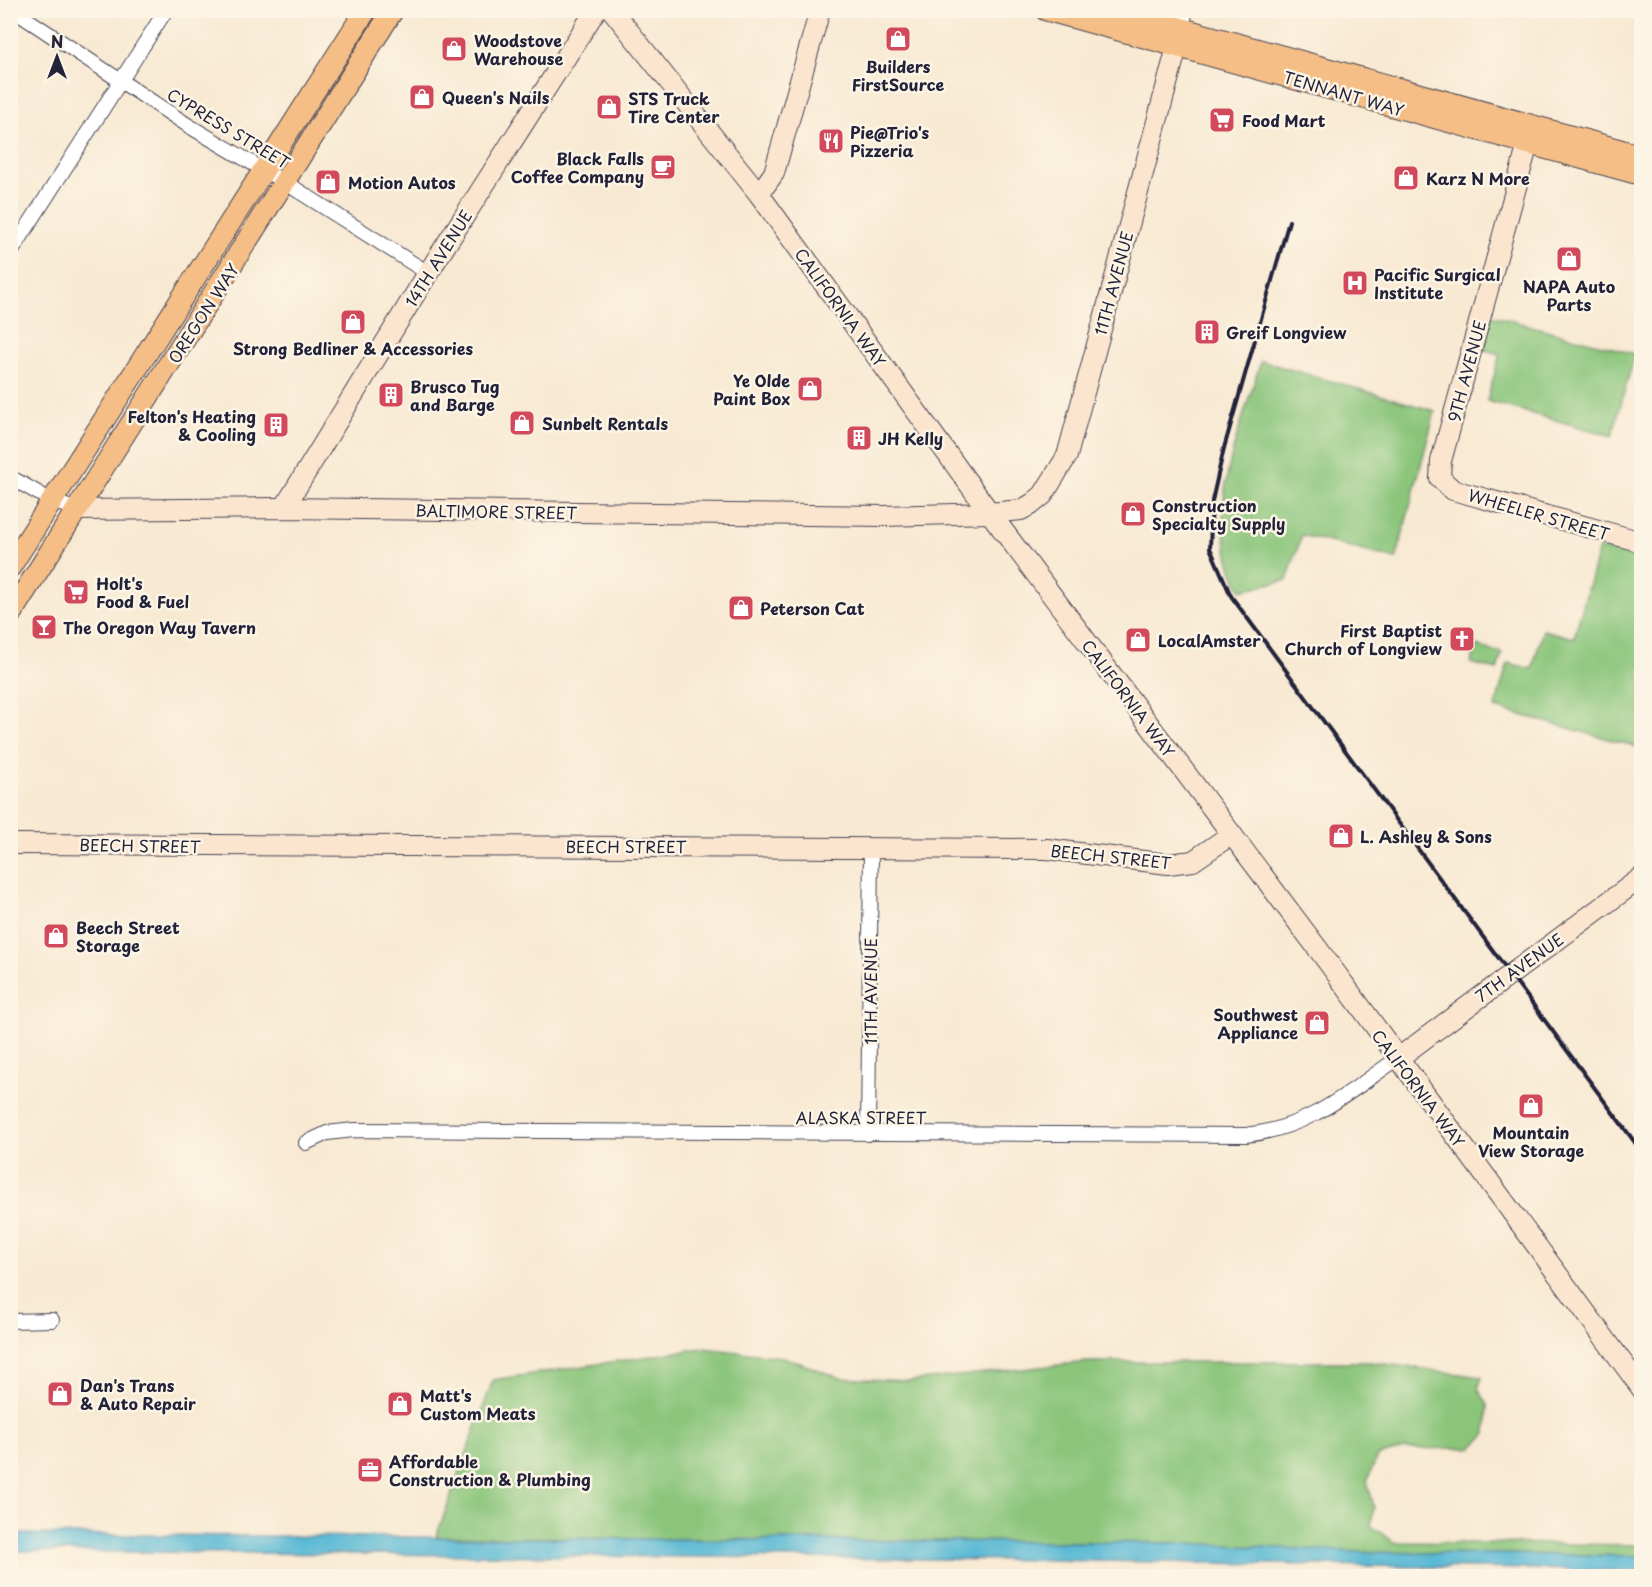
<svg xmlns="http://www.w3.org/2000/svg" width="1652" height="1587" viewBox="0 0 1652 1587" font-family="'Playpen Sans',sans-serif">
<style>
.green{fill:#8ac57a;stroke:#56745a;stroke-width:1.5}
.water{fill:#56b8d4;stroke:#3c6d88;stroke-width:1.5}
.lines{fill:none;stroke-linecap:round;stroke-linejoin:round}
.street-casing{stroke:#424052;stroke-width:16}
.secondary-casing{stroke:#424052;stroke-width:22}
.primary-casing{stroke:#424052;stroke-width:23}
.street{stroke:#fff;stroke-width:14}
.secondary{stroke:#fbe5cf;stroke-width:20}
.primary{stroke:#f5be86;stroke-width:21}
.rail{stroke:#22223b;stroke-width:4}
.labels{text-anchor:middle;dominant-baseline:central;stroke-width:5;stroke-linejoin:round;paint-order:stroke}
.poi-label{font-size:16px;font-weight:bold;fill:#22223b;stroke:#fcf5e5;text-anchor:start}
.street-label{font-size:16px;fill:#22223b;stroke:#fcf5e5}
</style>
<rect width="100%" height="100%" fill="#fcf5e5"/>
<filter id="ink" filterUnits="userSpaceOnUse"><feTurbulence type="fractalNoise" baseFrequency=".0167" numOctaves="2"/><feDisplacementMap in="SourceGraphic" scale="12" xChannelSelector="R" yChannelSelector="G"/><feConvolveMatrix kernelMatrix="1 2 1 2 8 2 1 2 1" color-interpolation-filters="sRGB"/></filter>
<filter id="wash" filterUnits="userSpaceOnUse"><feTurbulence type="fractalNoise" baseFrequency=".008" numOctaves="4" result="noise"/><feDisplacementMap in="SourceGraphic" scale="24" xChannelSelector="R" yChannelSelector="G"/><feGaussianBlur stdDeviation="1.35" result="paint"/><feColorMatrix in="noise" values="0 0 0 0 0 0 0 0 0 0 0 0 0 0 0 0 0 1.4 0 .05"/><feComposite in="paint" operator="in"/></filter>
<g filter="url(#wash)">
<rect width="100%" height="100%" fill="#f8e9d2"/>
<g class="green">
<polygon points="1491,315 1635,354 1612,436 1487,401 1500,354 1481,349"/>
<path d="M 1261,361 L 1435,411 L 1396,559 L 1302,535 L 1287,580 L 1241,590 C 1201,513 1238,437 1261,361 Z"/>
<polygon points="1599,548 1641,559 1641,748 1495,708 1508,663 1532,669 1543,630 1574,638"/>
<polygon points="1476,646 1502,653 1497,670 1471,663"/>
<polygon points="703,1348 783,1357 841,1378 911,1381 1087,1362 1371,1362 1482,1377 1478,1389 1488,1405 1486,1434 1472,1448 1403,1449 1377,1456 1367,1481 1374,1507 1371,1526 1394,1542 1641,1545 1642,1556 1358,1552 1185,1543 436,1537 493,1380"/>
</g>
<polygon class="water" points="11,1534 1185,1543 1358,1552 1641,1556 1642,1571 1046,1560 11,1551"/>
</g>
<g filter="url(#ink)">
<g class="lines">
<g class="street-casing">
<g id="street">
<polyline points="13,10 189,126 286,183 428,273"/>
<polyline points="1180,36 1186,10"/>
<polyline points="10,254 166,10"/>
<polyline points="10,477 52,501 77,510"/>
<polyline points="868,1134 871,848"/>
<path d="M 306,1143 L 327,1133 L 354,1130 L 1246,1135 C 1309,1128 1346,1094 1397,1059"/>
<polyline points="10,1321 52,1320"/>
</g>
</g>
<g class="secondary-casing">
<g id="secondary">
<polyline points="612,10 759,194 990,513 1324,957 1642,1389"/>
<polyline points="1532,129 1441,461 1440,478 1453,490 1642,542"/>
<polyline points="759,194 774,173 820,10"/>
<polyline points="284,508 428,273 596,10"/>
<polyline points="77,510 284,508 884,516 990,513 1021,510 1032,504 1043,495 1067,456 1177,47"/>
<polyline points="10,844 1047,849 1168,864 1193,861 1232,834"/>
<polyline points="1397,1059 1642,877"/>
</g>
</g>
<g class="primary-casing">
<g id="primary">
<polyline points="1046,10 1642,175"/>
<polyline points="1115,10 1642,156"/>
<polyline points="10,567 366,10"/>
<polyline points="10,615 393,10"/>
</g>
</g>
<use href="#street" class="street"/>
<use href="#secondary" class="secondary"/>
<use href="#primary" class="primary"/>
<polyline class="rail" points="1289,221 1224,448 1212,501 1210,548 1231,596 1642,1152"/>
</g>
</g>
<defs>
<g id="shop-square" transform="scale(1.35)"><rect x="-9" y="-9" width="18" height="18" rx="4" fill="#d1495b" stroke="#fcf5e5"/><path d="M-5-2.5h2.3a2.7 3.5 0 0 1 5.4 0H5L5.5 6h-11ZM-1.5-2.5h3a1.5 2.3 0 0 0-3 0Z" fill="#fff"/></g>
<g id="supermarket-square" transform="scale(1.35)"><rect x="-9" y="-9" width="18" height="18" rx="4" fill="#d1495b" stroke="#fcf5e5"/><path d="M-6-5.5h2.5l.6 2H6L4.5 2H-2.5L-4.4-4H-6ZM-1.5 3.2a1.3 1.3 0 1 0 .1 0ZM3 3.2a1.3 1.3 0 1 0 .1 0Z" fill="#fff"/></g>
<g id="restaurant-square" transform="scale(1.35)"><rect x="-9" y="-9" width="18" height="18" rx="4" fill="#d1495b" stroke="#fcf5e5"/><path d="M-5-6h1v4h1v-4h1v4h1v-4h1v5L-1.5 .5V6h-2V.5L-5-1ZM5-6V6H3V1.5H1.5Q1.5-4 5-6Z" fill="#fff"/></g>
<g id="cafe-square" transform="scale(1.35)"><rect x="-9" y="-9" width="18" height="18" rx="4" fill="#d1495b" stroke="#fcf5e5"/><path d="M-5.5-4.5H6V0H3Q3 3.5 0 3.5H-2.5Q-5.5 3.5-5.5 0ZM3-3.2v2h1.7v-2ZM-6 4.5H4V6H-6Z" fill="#fff"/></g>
<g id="hospital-square" transform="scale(1.35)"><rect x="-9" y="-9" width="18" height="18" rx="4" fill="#d1495b" stroke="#fcf5e5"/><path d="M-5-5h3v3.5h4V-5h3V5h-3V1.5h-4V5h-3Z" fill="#fff"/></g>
<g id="building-square" transform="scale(1.35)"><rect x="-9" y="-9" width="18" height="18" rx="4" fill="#d1495b" stroke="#fcf5e5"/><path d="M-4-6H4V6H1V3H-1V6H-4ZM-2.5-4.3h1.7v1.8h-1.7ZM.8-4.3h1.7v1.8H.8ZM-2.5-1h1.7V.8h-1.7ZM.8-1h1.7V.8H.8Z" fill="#fff"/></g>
<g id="bar-square" transform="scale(1.35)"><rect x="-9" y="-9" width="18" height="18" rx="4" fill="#d1495b" stroke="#fcf5e5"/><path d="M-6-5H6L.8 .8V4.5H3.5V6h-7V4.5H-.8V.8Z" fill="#fff"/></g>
<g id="church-square" transform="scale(1.35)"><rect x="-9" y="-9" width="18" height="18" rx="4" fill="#d1495b" stroke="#fcf5e5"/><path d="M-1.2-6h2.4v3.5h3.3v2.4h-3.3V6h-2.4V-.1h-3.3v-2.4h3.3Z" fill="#fff"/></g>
<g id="office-square" transform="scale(1.35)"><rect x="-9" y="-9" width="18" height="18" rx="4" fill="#d1495b" stroke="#fcf5e5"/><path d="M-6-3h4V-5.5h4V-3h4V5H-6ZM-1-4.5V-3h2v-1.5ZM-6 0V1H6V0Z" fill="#fff"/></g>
</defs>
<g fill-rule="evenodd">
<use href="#shop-square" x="898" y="39"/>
<use href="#shop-square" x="454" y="49"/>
<use href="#shop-square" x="422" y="97"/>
<use href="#shop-square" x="609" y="107"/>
<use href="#supermarket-square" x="1222" y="120"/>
<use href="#restaurant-square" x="831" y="141"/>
<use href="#cafe-square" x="663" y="167"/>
<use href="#shop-square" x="1406" y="178"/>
<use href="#shop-square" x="328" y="182"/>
<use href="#shop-square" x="1569" y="259"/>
<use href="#hospital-square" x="1355" y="283"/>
<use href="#shop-square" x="353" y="322"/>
<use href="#building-square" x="1207" y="332"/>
<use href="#shop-square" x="810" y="389"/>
<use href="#building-square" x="391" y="395"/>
<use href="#shop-square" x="522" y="423"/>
<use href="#building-square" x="276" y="425"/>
<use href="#building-square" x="859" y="438"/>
<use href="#shop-square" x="1133" y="514"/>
<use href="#supermarket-square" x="76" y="592"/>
<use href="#shop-square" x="741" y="608"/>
<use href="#bar-square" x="44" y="627"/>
<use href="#church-square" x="1462" y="639"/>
<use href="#shop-square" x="1138" y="640"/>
<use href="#shop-square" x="1341" y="836"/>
<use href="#shop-square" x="56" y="936"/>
<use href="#shop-square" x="1317" y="1023"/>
<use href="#shop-square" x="1531" y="1106"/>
<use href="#shop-square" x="60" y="1394"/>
<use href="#shop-square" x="400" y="1404"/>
<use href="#office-square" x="370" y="1470"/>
</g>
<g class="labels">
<g class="poi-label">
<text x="474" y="40">Woodstove<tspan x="474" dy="18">Warehouse</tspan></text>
<text x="898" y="66" text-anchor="middle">Builders<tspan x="898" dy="18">FirstSource</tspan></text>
<text x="442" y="97">Queen's Nails</text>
<text x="628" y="98">STS Truck<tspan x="628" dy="18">Tire Center</tspan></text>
<text x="1242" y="120">Food Mart</text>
<text x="850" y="132">Pie@Trio's<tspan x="850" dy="18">Pizzeria</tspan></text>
<text x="644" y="158" text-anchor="end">Black Falls<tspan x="644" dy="18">Coffee Company</tspan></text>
<text x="1426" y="178">Karz N More</text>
<text x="348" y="182">Motion Autos</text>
<text x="1374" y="274">Pacific Surgical<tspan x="1374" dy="18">Institute</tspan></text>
<text x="1569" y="286" text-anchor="middle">NAPA Auto<tspan x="1569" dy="18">Parts</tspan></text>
<text x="1226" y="332">Greif Longview</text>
<text x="353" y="348" text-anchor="middle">Strong Bedliner &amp; Accessories</text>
<text x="790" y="380" text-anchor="end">Ye Olde<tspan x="790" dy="18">Paint Box</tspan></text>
<text x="410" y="386">Brusco Tug<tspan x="410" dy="18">and Barge</tspan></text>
<text x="256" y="416" text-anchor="end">Felton's Heating<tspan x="256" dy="18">&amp; Cooling</tspan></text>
<text x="542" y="423">Sunbelt Rentals</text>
<text x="878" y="438">JH Kelly</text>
<text x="1152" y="505">Construction<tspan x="1152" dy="18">Specialty Supply</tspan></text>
<text x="96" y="583">Holt's<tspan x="96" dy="18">Food &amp; Fuel</tspan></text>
<text x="760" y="608">Peterson Cat</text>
<text x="63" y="627">The Oregon Way Tavern</text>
<text x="1442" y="630" text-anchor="end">First Baptist<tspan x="1442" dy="18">Church of Longview</tspan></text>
<text x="1158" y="640">LocalAmster</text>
<text x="1360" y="836">L. Ashley &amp; Sons</text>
<text x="76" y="927">Beech Street<tspan x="76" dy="18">Storage</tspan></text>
<text x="1298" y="1014" text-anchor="end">Southwest<tspan x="1298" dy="18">Appliance</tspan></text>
<text x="1531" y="1132" text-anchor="middle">Mountain<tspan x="1531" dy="18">View Storage</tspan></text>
<text x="80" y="1385">Dan's Trans<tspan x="80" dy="18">&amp; Auto Repair</tspan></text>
<text x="420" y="1395">Matt's<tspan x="420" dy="18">Custom Meats</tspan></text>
<text x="389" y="1461">Affordable<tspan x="389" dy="18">Construction &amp; Plumbing</tspan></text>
</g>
<g class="street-label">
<text transform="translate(1344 93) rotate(16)">TENNANT WAY</text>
<text transform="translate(229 128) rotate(31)">CYPRESS STREET</text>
<text transform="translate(438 258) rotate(-58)">14TH AVENUE</text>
<text transform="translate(1113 283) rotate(-75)">11TH AVENUE</text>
<text transform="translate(841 307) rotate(54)">CALIFORNIA WAY</text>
<text transform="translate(203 313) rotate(-57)">OREGON WAY</text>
<text transform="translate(1466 371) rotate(-75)">9TH AVENUE</text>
<text transform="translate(496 511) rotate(1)">BALTIMORE STREET</text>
<text transform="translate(1539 514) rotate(16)">WHEELER STREET</text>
<text transform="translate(1129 698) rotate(53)">CALIFORNIA WAY</text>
<text transform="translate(140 845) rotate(1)">BEECH STREET</text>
<text x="626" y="846">BEECH STREET</text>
<text transform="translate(1111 856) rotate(6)">BEECH STREET</text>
<text transform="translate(1519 967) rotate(-36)">7TH AVENUE</text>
<text transform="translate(870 991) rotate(-90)">11TH AVENUE</text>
<text transform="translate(1419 1088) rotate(53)">CALIFORNIA WAY</text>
<text x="861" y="1117">ALASKA STREET</text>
</g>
</g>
<rect width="1652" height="1587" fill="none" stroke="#fcf5e5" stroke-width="36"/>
<g transform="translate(57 57)" stroke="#fcf5e5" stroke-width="4.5" paint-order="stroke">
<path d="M0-4.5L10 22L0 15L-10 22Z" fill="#22223b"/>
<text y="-9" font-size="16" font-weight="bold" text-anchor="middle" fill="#22223b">N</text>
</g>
</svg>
